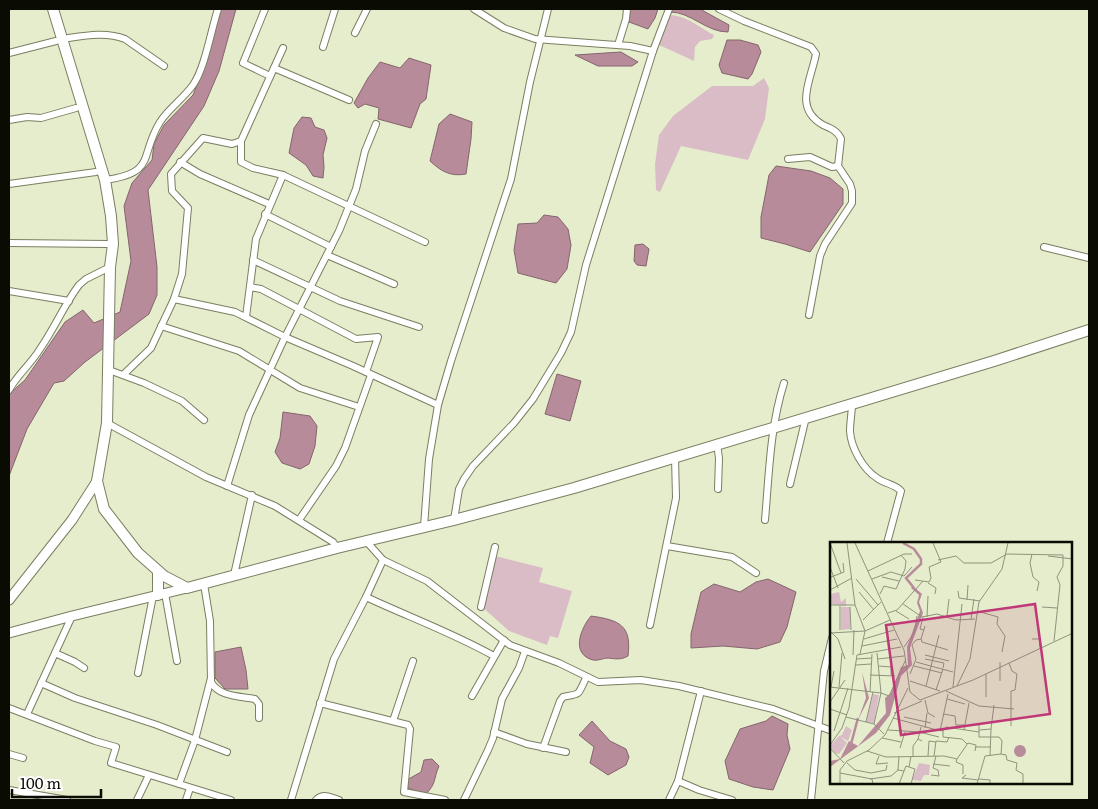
<svg xmlns="http://www.w3.org/2000/svg" width="1098" height="809" viewBox="0 0 1098 809" font-family="Literata,serif">
<style>
.green{fill:#dabcc6}
.water{fill:#b88b9b;stroke:#84656d}
.lines{fill:none;stroke-linecap:round;stroke-linejoin:round}
.minor-casing{stroke:#797f61;stroke-width:8}
.major-casing{stroke:#797f61;stroke-width:11}
.highway-casing{stroke:#797f61;stroke-width:12}
.minor{stroke:#fff;stroke-width:6}
.major{stroke:#fff;stroke-width:9}
.highway{stroke:#fff;stroke-width:10}
.inset-river{fill:none;stroke:#b88b9b;stroke-width:2.5}
.inset-road{fill:none;stroke:#8e937c;stroke-width:1}
.view{fill:#bf3877;fill-opacity:0.15;stroke:#bf3877;stroke-width:2.5}
.inset-edge{fill:none;stroke:#0a0c03;stroke-width:2.5}
</style>
<rect width="100%" height="100%" fill="#e6edcc"/>
<g class="green">
<path d="M 668,15 C 687,15 698,27 714,35 L 712,39 L 700,41 L 695,47 L 694,61 L 657,44 Z"/>
<polygon points="764,78 769,88 765,119 748,160 681,146 660,192 656,190 655,164 659,135 673,116 712,86 753,86"/>
<polygon points="495,556 543,568 539,582 572,591 558,638 550,636 547,645 509,631 479,604"/>
</g>
<g class="water">
<polygon points="221,9 236,9 219,71 204,106 148,190 157,267 157,295 149,314 85,362 64,381 54,383 27,429 9,476 9,394 25,380 65,322 83,310 94,323 120,312 131,261 124,206 132,183 152,160 154,144 164,125 193,95 207,59"/>
<polygon points="630,9 658,9 655,18 648,29 629,22"/>
<path d="M 671,9 L 700,9 L 729,25 L 728,32 C 706,32 691,12 670,12 Z"/>
<polygon points="727,40 740,40 758,45 761,52 752,74 748,79 722,73 719,65"/>
<polygon points="621,52 638,62 632,66 598,66 575,55"/>
<polygon points="409,58 431,65 426,99 420,104 411,128 378,119 379,108 365,104 358,108 354,103 368,78 380,62 400,68"/>
<path d="M 450,114 L 472,122 L 471,139 L 466,174 C 450,177 441,171 430,161 L 439,124 Z"/>
<polygon points="302,117 311,118 315,127 324,130 327,138 323,155 324,167 323,178 313,176 306,165 289,153 294,128"/>
<polygon points="776,166 811,171 830,178 843,189 843,204 810,252 785,244 761,238 761,217 769,175"/>
<polygon points="544,215 558,217 568,229 571,245 567,269 556,283 518,273 514,250 518,224 537,223"/>
<polygon points="643,244 649,249 646,266 637,265 634,261 635,245"/>
<polygon points="557,374 581,381 570,421 545,414"/>
<polygon points="283,412 310,416 317,426 315,446 309,464 300,469 282,463 275,452 280,438"/>
<polygon points="768,579 796,592 787,627 780,642 757,649 723,646 691,648 691,634 701,592 714,584 740,592 756,582"/>
<path d="M 591,616 C 619,620 632,625 628,656 C 621,660 616,659 608,658 C 603,658 599,661 593,660 C 570,654 581,628 591,616 Z"/>
<polygon points="241,647 246,670 248,689 225,689 215,678 215,652"/>
<polygon points="772,716 788,724 787,735 790,749 773,790 753,787 729,779 725,761 740,729 766,721"/>
<polygon points="592,721 610,741 626,749 629,757 626,765 608,775 590,763 594,747 579,735"/>
<path d="M 432,759 L 439,766 C 433,780 437,783 425,795 L 408,788 L 405,781 L 421,772 L 424,760 Z"/>
</g>
<g class="lines">
<g class="minor-casing">
<g id="minor">
<polyline points="265,9 243,63 270,76"/>
<polyline points="474,9 504,28 535,39 630,46 653,51"/>
<path d="M 719,9 L 744,21 L 811,47 L 816,54 C 811,80 793,108 823,125 C 830,128 838,131 841,139 L 838,166 L 850,184 L 852,191 L 852,203 L 825,244 L 820,256 L 809,315"/>
<polyline points="355,33 367,9"/>
<path d="M 62,39 C 83,36 105,31 125,39 L 164,66"/>
<polyline points="618,45 626,19 627,9"/>
<polyline points="323,47 335,9"/>
<polyline points="9,53 56,41"/>
<polyline points="274,68 349,100"/>
<polyline points="9,120 27,117 41,118 76,108"/>
<polyline points="241,141 241,162 253,168 283,175 425,242"/>
<polyline points="788,159 810,157 832,167 838,166"/>
<polyline points="180,162 200,174 269,204"/>
<path d="M 105,180 C 157,173 139,156 160,122 C 169,108 183,99 193,85 C 205,68 211,30 218,9"/>
<polyline points="9,184 96,172"/>
<polyline points="265,214 331,247"/>
<polyline points="9,243 108,244"/>
<polyline points="1044,247 1089,258"/>
<polyline points="327,255 394,284"/>
<polyline points="253,260 340,301 419,327"/>
<polyline points="250,287 261,289 356,339 378,337 366,372"/>
<polyline points="9,291 69,301"/>
<polyline points="174,299 235,312 285,337 353,366 438,405"/>
<polyline points="246,317 256,239 283,175"/>
<polyline points="161,326 239,351 300,388 359,407"/>
<polyline points="109,370 144,383 182,401 204,420"/>
<polyline points="123,375 151,348 174,299 182,274 188,208 172,191 171,174 203,138 232,144 241,141 283,48"/>
<path d="M 9,390 C 17,375 31,364 40,349 C 54,329 64,305 79,285 L 86,279 L 110,267"/>
<path d="M 852,403 C 852,412 850,422 850,431 C 851,448 863,469 877,478 C 885,484 895,484 901,491 L 887,543"/>
<polyline points="107,423 206,477 275,506 333,542 337,548"/>
<polyline points="717,444 719,458 718,489"/>
<polyline points="790,484 806,417"/>
<polyline points="227,486 249,415 285,337 339,231 356,189 365,151 376,124"/>
<polyline points="299,520 336,466 345,448 371,375"/>
<polyline points="454,520 459,489 464,479 473,466 514,423 533,399 561,353 571,332 586,265 653,51 669,9"/>
<path d="M 765,520 C 769,475 770,427 784,383"/>
<polyline points="424,527 429,459 438,405 451,361 511,179 530,82 548,9"/>
<polyline points="366,541 383,560 427,581 510,645 559,663 598,682 641,680 679,686 773,709 832,731"/>
<polyline points="667,546 732,557 756,573"/>
<polyline points="234,575 252,495"/>
<path d="M 204,584 L 210,621 L 211,682 C 219,697 240,696 255,699 L 259,704 L 259,718"/>
<polyline points="165,593 177,661"/>
<path d="M 366,597 C 409,617 453,633 494,656"/>
<polyline points="481,607 495,547"/>
<polyline points="650,625 676,498 675,457"/>
<polyline points="55,653 75,662 84,668"/>
<polyline points="138,673 153,596"/>
<polyline points="41,683 75,698 157,725 227,752"/>
<polyline points="472,696 504,640"/>
<polyline points="320,703 408,725 410,729 404,792 445,800"/>
<polyline points="9,708 95,741 116,747 111,763 231,800"/>
<polyline points="27,714 72,616"/>
<polyline points="393,721 413,661"/>
<polyline points="494,732 527,744 566,752"/>
<path d="M 543,748 L 560,701 L 563,697 C 582,693 577,696 586,678"/>
<polyline points="9,754 23,758"/>
<polyline points="678,781 699,790 732,800"/>
<polyline points="179,784 195,740 211,678"/>
<polyline points="9,790 67,800"/>
<polyline points="137,800 149,775"/>
<polyline points="186,800 190,788"/>
<polyline points="291,800 334,659 366,597 383,560"/>
<path d="M 316,800 C 323,793 331,797 339,800"/>
<polyline points="464,800 488,750 493,738 502,699 519,668 525,651"/>
<polyline points="669,800 678,781 701,691"/>
<polyline points="811,800 824,671 832,638"/>
</g>
</g>
<g class="major-casing">
<g id="major">
<polyline points="9,600 72,520 97,481"/>
<polyline points="9,633 72,616 187,588"/>
</g>
</g>
<g class="highway-casing">
<g id="highway">
<polyline points="53,9 105,180 111,216 113,244 110,267 107,423 97,481 104,509 138,553 164,576 187,588 337,548 454,520 574,488 994,361 1089,330"/>
<polyline points="158,595 158,571"/>
</g>
</g>
<use href="#minor" class="minor"/>
<use href="#major" class="major"/>
<use href="#highway" class="highway"/>
</g>
<g transform="translate(830 542)">
<rect width="242" height="242" fill="#e6edcc"/>
<path d="M 9,50 L 11,60 L 16,56 L 16,64 L 1,62 L 1,52 ZM 11,65 L 20,65 L 20,87 L 11,88 ZM 43,152 L 49,153 L 44,181 L 36,180 ZM 16,184 L 22,188 L 18,199 L 11,195 L 17,201 L 9,212 L 5,211 L 0,204 L 9,194 L 12,193 ZM 89,221 L 100,223 L 99,233 L 94,233 L 91,239 L 82,238 Z" fill="#dabcc6"/>
<path d="M 83,44 L 92,52 L 89,60 L 93,71 L 80,106 L 82,123 L 71,134 L 60,173 L 46,191 L 0,225 L 0,219 L 10,217 L 19,199 L 28,204 L 56,171 L 55,156 L 61,151 L 71,125 L 78,123 L 77,105 L 90,69 L 87,61 L 89,53 L 81,46 ZM 32,130 L 39,156 L 28,178 L 36,156 ZM184 209a6 6 0 1 1 12 0a6 6 0 1 1-12 0Z" fill="#b88b9b"/>
<path class="inset-river" d="M 73,1 L 84,7 L 91,17 L 91,22 L 76,36 L 84,46M 21,202 L 28,176"/>
<path class="inset-road" d="M 0,1 L 11,31M 17,1 L 25,63 L 35,89 L 30,112M 25,1 L 74,108 L 80,150 L 90,158 L 143,138 L 243,91M 177,12 L 233,13 L 233,24 L 227,35 L 230,43 L 224,99M 202,12 L 200,21 L 203,35 L 209,40 L 207,49M 218,14 L 243,17M 108,18 L 126,14 L 134,21 L 161,21 L 177,12M 0,25 L 8,46M 38,29 L 74,12 L 82,12M 1,35 L 14,30 L 13,21M 52,35 L 69,39M 26,37 L 48,63M 42,37 L 61,30 L 74,34 L 82,25M 85,38 L 99,40 L 101,36 L 99,25 L 111,20 L 103,1M 98,41 L 106,46 L 105,52M 0,48 L 22,36M 128,49 L 129,56 L 150,59M 29,50 L 44,68M 50,52 L 54,44 L 66,47 L 75,27 L 76,19 L 71,13M 137,58 L 138,43M 73,62 L 92,75 L 107,72 L 126,78 L 145,77M 0,63 L 25,63M 10,64 L 10,88M 20,65 L 21,88M 212,65 L 227,66M 66,69 L 79,77M 147,69 L 168,75 L 167,82 L 175,94 L 172,110M 58,71 L 67,68 L 93,39M 117,74 L 119,57M 93,75 L 90,87 L 94,88M 97,75 L 98,54M 141,77 L 144,57M 33,78 L 51,60M 1,90 L 8,97 L 15,117M 0,91 L 35,89 L 60,78M 34,97 L 64,88M 91,97 L 92,100 L 118,108M 202,97 L 210,97 L 210,105M 32,104 L 67,97M 74,105 L 84,91 L 87,74M 23,113 L 24,88M 95,113 L 119,119M 26,117 L 42,116M 48,117 L 74,114M 95,117 L 114,121 L 113,126M 86,120 L 123,130M 179,121 L 182,129 L 187,132 L 185,148 L 181,149 L 181,184M 26,123 L 41,122M 49,124 L 61,125 L 61,133M 84,124 L 112,131M 80,132 L 86,117 L 82,103 L 86,98 L 91,97 L 95,84M 40,133 L 65,134M 80,139 L 110,149M 170,139 L 170,120M 96,144 L 109,93M 127,144 L 140,117 L 149,60 L 172,27 L 178,1M 0,145 L 51,151 L 47,111M 1,145 L 4,129M 9,145 L 12,111M 123,145 L 132,62M 106,148 L 113,127M 116,149 L 149,164 L 184,167M 40,150 L 42,112M 156,155 L 156,132M 117,157 L 135,162M 95,158 L 98,171 L 105,175M 0,160 L 15,138M 0,167 L 17,173M 64,171 L 92,159M 113,172 L 125,174 L 126,183 L 134,183M 16,175 L 44,182 L 54,192M 74,175 L 101,181M 63,176 L 107,188 L 113,189 L 116,185 L 149,190M 36,180 L 43,150M 44,182 L 51,151 L 59,154 L 76,117M 149,182 L 149,195 L 169,195 L 172,199 L 171,212 L 176,213 L 177,218 L 187,221 L 186,228 L 193,232 L 193,242M 91,185 L 88,197 L 92,199M 95,186 L 97,171M 161,187 L 164,163M 58,188 L 89,190 L 109,195M 134,188 L 139,161M 149,188 L 161,187 L 160,214M 4,189 L 18,146M 110,189 L 118,152M 113,189 L 113,195 L 132,197 L 137,202M 52,196 L 71,200M 0,203 L 12,186 L 19,166 L 27,113 L 71,105M 146,205 L 161,205M 0,206 L 14,221M 70,206 L 75,190M 37,209 L 56,215 L 114,214 L 127,217 L 126,220 L 133,223 L 133,232M 49,214 L 46,222 L 58,221M 69,214 L 68,228 L 74,229M 83,214 L 83,204 L 88,197M 98,214 L 99,199 L 106,200M 104,214 L 106,199 L 117,200 L 119,195M 127,217 L 138,201 L 146,203 L 145,209M 17,221 L 25,228 L 41,231 L 56,228 L 57,223M 103,222 L 120,224M 79,225 L 85,227 L 81,242M 10,231 L 42,237 L 43,242M 101,233 L 109,234 L 108,228 L 103,226 L 106,214M 136,233 L 132,236 L 148,238M 40,237 L 61,234 L 68,228M 149,237 L 160,238 L 160,242M 10,242 L 10,228 L 17,219 L 39,208 L 55,193 L 78,146M 69,242 L 76,224 L 79,225 L 81,214M 147,242 L 155,214 L 171,212"/>
<path class="view" d="M 205,62 L 220,172 L 71,193 L 56,83 Z"/>
<rect width="242" height="242" class="inset-edge"/>
</g>
<rect width="1098" height="809" fill="none" stroke="#0a0c03" stroke-width="20"/>
<path d="M12 789v8h89v-8" fill="none" stroke="#0a0c03" stroke-width="2.5"/>
<text x="20" y="789" font-size="15" fill="#0a0c03" stroke="#ffffff" stroke-width="4" paint-order="stroke">100 m</text>
</svg>
